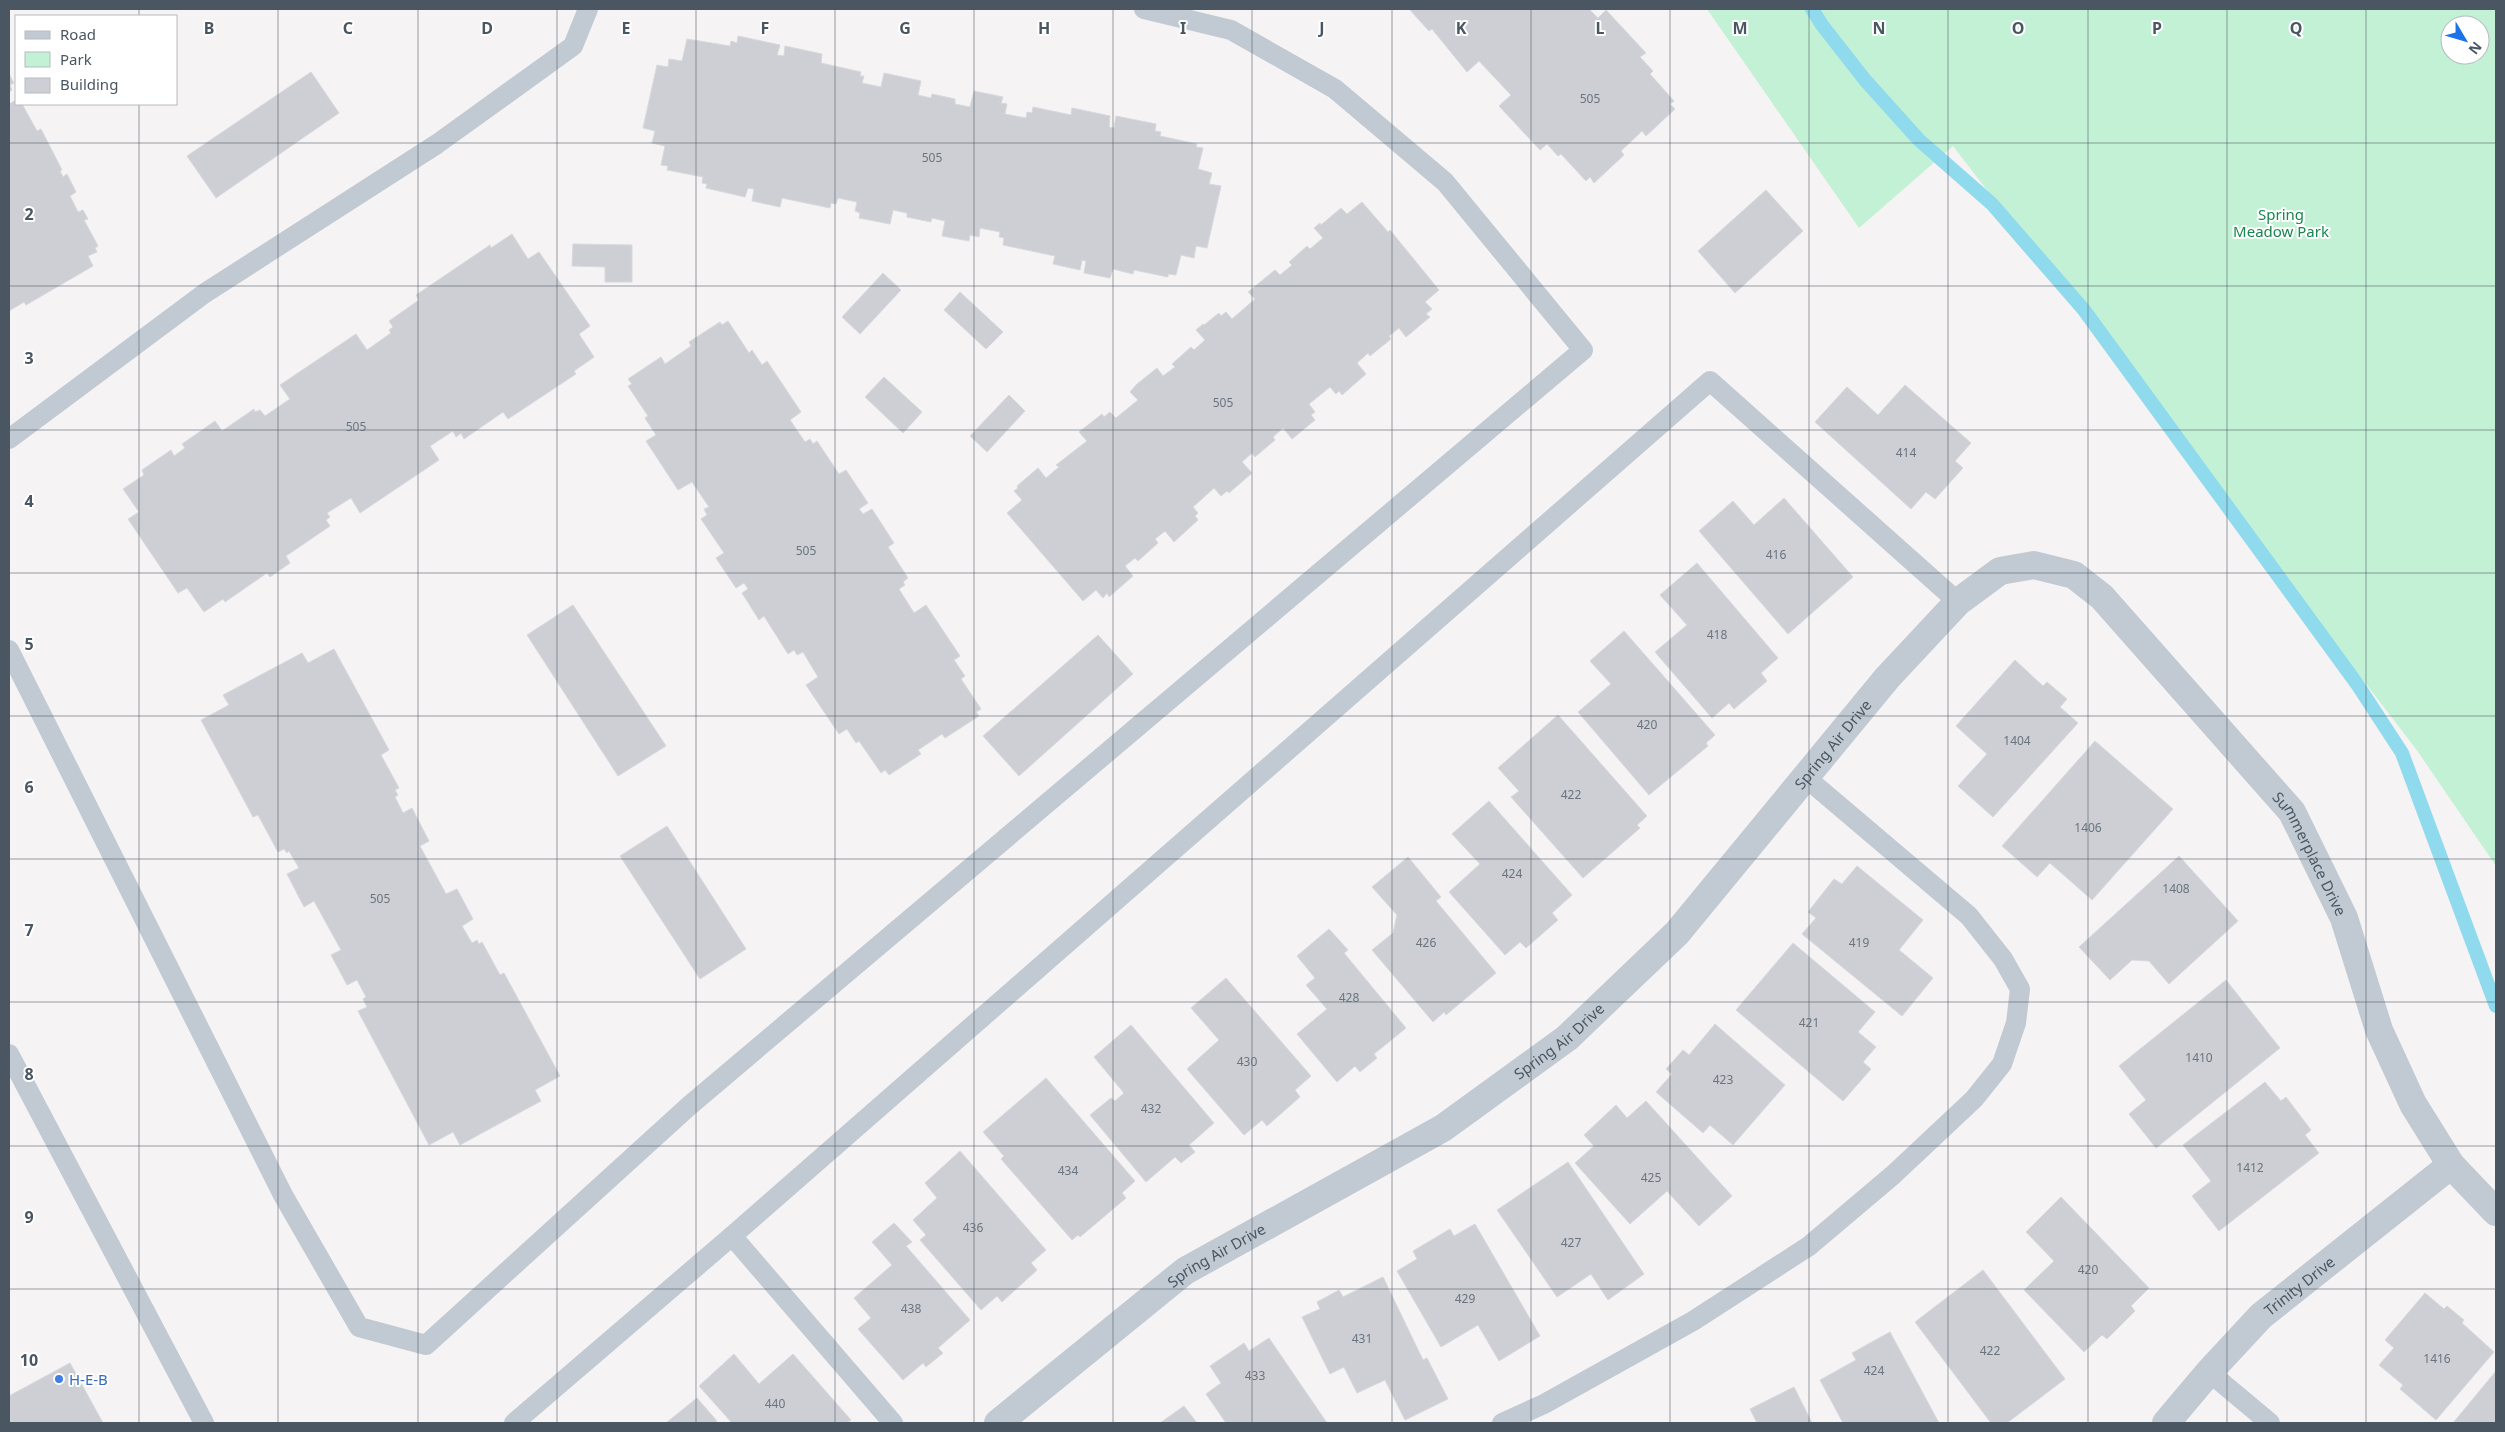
<svg xmlns="http://www.w3.org/2000/svg" width="2505" height="1432" viewBox="0 0 2505 1432" font-family="'Noto Sans',sans-serif">
<style>
.green{fill:#c3f1d5;fill-rule:evenodd}
.lines{fill:none;stroke-linecap:round;stroke-linejoin:round}
.stream{stroke:#90daee;stroke-width:14}
.building{fill:#cdcfd5;stroke:#d7d9de}
.service{stroke:#c1cad2;stroke-width:20}
.minor{stroke:#c1cad2;stroke-width:28}
.grid{fill:none;stroke:#4a5661;stroke-width:1;stroke-opacity:0.55}
.shop-dot{fill:#3f7fe0;stroke:#fff;stroke-width:2}
.labels{text-anchor:middle;dominant-baseline:central;stroke-width:4;stroke-linejoin:round;paint-order:stroke}
.number-label{font-size:12px;fill:#6b747e}
.park-label{font-size:15px;fill:#17864f;stroke:#fff}
.street-label{font-size:15px;fill:#4a5661;stroke:#fff}
.shop-label{font-size:15px;fill:#366cbe;stroke:#fff;text-anchor:start}
.grid-label{font-size:16px;text-anchor:middle;font-weight:bold;fill:#4a5661;stroke:#fff;stroke-width:4;stroke-linejoin:round;paint-order:stroke}
</style>
<rect width="100%" height="100%" fill="#f5f3f3"/>
<path class="green" d="M 1707,9 L 2496,9 L 2496,866 L 2416,749 L 1953,146 L 1859,228 ZM 2450,25 L 2480,25 L 2480,55 L 2450,55 Z"/>
<g class="lines">
<polyline class="stream" points="1812,9 1822,25 1865,80 1919,140 1992,204 2084,310 2357,684 2402,753 2496,1006"/>
</g>
<g class="building">
<polygon points="1409,9 1589,9 1598,18 1606,10 1646,53 1640,57 1653,71 1650,74 1674,101 1670,104 1675,109 1646,136 1642,131 1621,151 1624,155 1594,183 1590,177 1586,181 1561,154 1558,156 1547,144 1540,150 1499,106 1511,95 1479,61 1467,72 1432,29 1429,31"/>
<polygon points="738,36 780,45 777,55 784,56 785,46 822,54 821,63 861,72 860,76 864,76 862,83 881,87 884,73 921,81 918,95 931,98 932,94 955,99 955,104 970,107 974,91 1003,97 1001,103 1007,104 1005,114 1026,118 1027,112 1032,113 1033,107 1071,115 1072,108 1110,116 1109,127 1114,128 1116,116 1156,124 1155,131 1161,132 1160,136 1197,144 1196,147 1203,148 1198,169 1212,173 1209,184 1221,186 1207,248 1196,246 1194,258 1181,255 1176,275 1168,274 1168,277 1134,270 1133,274 1113,269 1110,278 1084,273 1086,261 1082,260 1080,270 1053,264 1055,256 1003,245 1004,238 999,237 1000,232 980,228 979,237 970,235 969,241 942,236 945,221 932,218 931,222 907,217 907,213 893,210 890,224 859,218 860,213 855,211 857,202 838,198 836,204 831,203 830,208 782,198 780,207 752,201 754,189 748,188 745,197 706,188 707,184 702,183 703,177 667,170 668,166 661,165 665,146 652,143 655,131 643,128 657,65 668,67 669,59 682,61 687,39 730,46 731,41 737,43"/>
<polygon points="311,72 339,113 216,198 187,156"/>
<polygon points="9,74 14,83 10,85 12,90 9,92"/>
<polygon points="16,100 16,104 22,104 37,131 41,129 62,170 60,171 63,177 67,174 76,192 70,196 78,212 83,210 88,219 84,220 98,246 95,248 97,252 88,256 93,266 26,305 24,302 9,311 9,104"/>
<polygon points="1766,190 1803,231 1735,293 1698,251"/>
<polygon points="1362,202 1388,232 1390,230 1439,290 1425,302 1432,309 1426,314 1430,317 1406,337 1399,328 1389,336 1391,339 1370,356 1368,353 1357,363 1366,374 1342,395 1339,391 1336,394 1330,387 1309,404 1315,412 1311,415 1315,420 1292,439 1283,428 1273,437 1275,440 1255,457 1252,453 1242,462 1252,473 1229,493 1227,491 1221,496 1214,488 1193,507 1198,513 1195,516 1198,520 1174,542 1165,531 1155,539 1158,543 1138,561 1135,558 1125,566 1133,576 1109,597 1107,593 1103,598 1096,590 1083,601 1007,513 1022,500 1014,491 1018,488 1017,486 1038,468 1046,478 1059,467 1056,465 1087,441 1079,432 1102,414 1104,417 1110,412 1116,418 1138,400 1130,392 1137,384 1157,368 1163,376 1175,367 1172,364 1191,347 1194,350 1205,340 1196,330 1203,324 1204,325 1219,313 1221,316 1226,312 1232,319 1255,299 1248,292 1275,270 1280,275 1292,265 1289,262 1307,246 1310,249 1323,238 1314,228 1320,223 1321,225 1341,208 1347,214"/>
<polygon points="512,234 528,259 539,252 590,326 579,334 594,357 574,371 576,374 508,419 503,412 464,439 461,433 456,437 453,431 430,446 439,460 360,513 351,498 327,513 330,517 326,520 330,526 286,556 290,563 270,577 267,573 225,602 223,599 204,612 187,588 178,593 128,519 139,512 123,489 144,475 142,470 171,450 174,456 185,448 182,444 215,421 222,431 254,409 255,412 260,410 265,416 290,399 280,385 356,334 367,350 391,333 389,330 393,327 389,321 419,300 416,295 490,245 491,248"/>
<polygon points="573,244 632,245 632,282 605,282 605,267 572,266"/>
<polygon points="883,273 901,290 860,334 842,317"/>
<polygon points="960,292 1003,332 986,349 944,310"/>
<polygon points="728,321 749,353 752,350 762,365 767,361 801,412 790,420 805,442 810,439 813,444 817,441 839,474 846,470 868,503 859,509 863,514 872,509 894,543 888,547 908,578 903,582 905,585 899,589 914,613 926,605 960,656 954,660 965,676 961,679 981,709 976,712 979,716 945,738 942,734 918,750 921,754 889,775 885,770 881,773 859,741 856,743 847,729 839,734 806,685 818,677 803,652 797,655 794,650 788,654 764,616 759,620 742,593 748,589 744,583 736,588 716,558 724,553 701,519 707,515 704,509 709,507 692,482 678,490 646,441 656,435 645,418 648,416 628,386 632,384 628,379 661,357 665,364 691,346 689,342 720,322 722,325"/>
<polygon points="884,377 922,412 903,433 865,397"/>
<polygon points="1905,385 1971,443 1955,461 1963,468 1935,499 1926,492 1911,509 1815,422 1847,387 1878,415"/>
<polygon points="1009,395 1025,411 987,452 970,436"/>
<polygon points="1784,498 1853,577 1788,634 1699,531 1733,501 1754,525"/>
<polygon points="1697,563 1778,658 1761,673 1767,681 1734,709 1729,703 1712,718 1655,652 1687,625 1660,595"/>
<polygon points="573,605 666,746 618,776 527,635"/>
<polygon points="1624,631 1715,735 1706,743 1708,746 1649,795 1578,712 1611,684 1590,661"/>
<polygon points="1098,635 1133,674 1019,776 983,736"/>
<polygon points="334,649 389,750 381,755 399,788 395,790 398,795 395,797 403,813 412,808 429,841 420,846 446,894 457,889 473,919 462,926 472,943 477,940 479,944 482,942 500,975 504,973 560,1076 535,1090 541,1101 460,1145 453,1132 429,1145 358,1011 367,1007 363,999 366,997 357,980 347,985 331,955 341,950 314,901 304,907 287,874 299,868 289,851 287,853 284,849 278,852 258,815 253,817 201,720 229,705 223,695 302,653 308,663"/>
<polygon points="2015,660 2043,686 2047,682 2067,699 2060,707 2078,723 1993,817 1958,786 1987,754 1956,726"/>
<polygon points="1558,715 1647,816 1637,825 1640,828 1583,878 1511,797 1519,791 1498,768"/>
<polygon points="2095,741 2173,809 2092,900 2050,863 2037,877 2002,846"/>
<polygon points="1489,801 1572,895 1552,913 1558,920 1526,948 1520,942 1505,955 1449,892 1480,864 1452,834"/>
<polygon points="667,826 746,949 700,979 620,856"/>
<polygon points="2179,856 2238,921 2169,984 2149,961 2132,960 2110,980 2079,947"/>
<polygon points="1408,857 1441,897 1436,901 1496,973 1446,1015 1444,1012 1433,1022 1372,950 1393,933 1397,915 1372,887"/>
<polygon points="1857,866 1923,920 1899,950 1933,978 1902,1016 1802,934 1816,918 1808,912 1834,879 1842,884"/>
<polygon points="1329,929 1348,950 1344,953 1406,1028 1374,1054 1377,1058 1360,1072 1355,1066 1337,1082 1297,1034 1327,1009 1306,985 1315,978 1297,956"/>
<polygon points="1793,943 1875,1012 1858,1032 1876,1047 1863,1062 1871,1069 1843,1101 1736,1010"/>
<polygon points="1226,978 1311,1076 1295,1090 1300,1097 1267,1126 1262,1120 1244,1135 1187,1069 1219,1040 1191,1008"/>
<polygon points="2226,980 2280,1048 2156,1148 2129,1114 2146,1100 2119,1066"/>
<polygon points="1715,1024 1785,1085 1733,1145 1710,1125 1703,1133 1656,1092 1672,1074 1666,1069 1683,1050 1689,1055"/>
<polygon points="1131,1025 1214,1123 1189,1145 1195,1152 1181,1163 1175,1157 1146,1182 1090,1115 1111,1098 1115,1101 1124,1093 1094,1057"/>
<polygon points="1046,1078 1135,1181 1122,1193 1126,1198 1080,1237 1078,1235 1072,1240 1001,1159 1004,1156 983,1132"/>
<polygon points="2265,1082 2281,1101 2286,1097 2311,1130 2305,1135 2319,1153 2219,1231 2192,1196 2211,1181 2183,1145"/>
<polygon points="1646,1101 1732,1196 1699,1226 1667,1191 1630,1224 1575,1163 1594,1146 1584,1135 1616,1105 1627,1118"/>
<polygon points="960,1151 1046,1250 1031,1263 1037,1270 1002,1302 997,1296 981,1310 920,1240 926,1235 913,1220 937,1198 925,1183"/>
<polygon points="1568,1162 1644,1274 1608,1300 1591,1274 1557,1297 1497,1210"/>
<polygon points="2061,1197 2149,1288 2131,1306 2135,1311 2107,1339 2102,1335 2084,1352 2024,1290 2054,1261 2026,1232"/>
<polygon points="894,1223 912,1242 906,1246 970,1320 938,1348 943,1353 926,1367 923,1363 903,1380 858,1329 871,1318 854,1298 892,1265 872,1242"/>
<polygon points="1475,1224 1540,1336 1499,1361 1478,1325 1441,1347 1397,1271 1417,1259 1413,1251 1450,1229 1454,1236"/>
<polygon points="1983,1270 2065,1379 2007,1423 1991,1423 1915,1322"/>
<polygon points="1383,1277 1423,1360 1427,1358 1448,1399 1405,1420 1385,1380 1357,1393 1344,1367 1330,1374 1302,1317 1320,1309 1317,1302 1339,1290 1343,1297"/>
<polygon points="2425,1293 2444,1309 2447,1306 2464,1320 2462,1323 2494,1352 2436,1420 2400,1389 2403,1385 2379,1365 2394,1348 2385,1340"/>
<polygon points="1890,1332 1939,1423 1843,1423 1820,1380 1856,1360 1852,1353"/>
<polygon points="1269,1338 1327,1423 1226,1423 1206,1394 1221,1383 1210,1366 1244,1343 1249,1351"/>
<polygon points="734,1354 759,1384 793,1354 851,1420 847,1423 732,1423 699,1386"/>
<polygon points="70,1363 103,1423 9,1423 9,1396"/>
<polygon points="2496,1371 2496,1423 2453,1423"/>
<polygon points="1794,1387 1812,1423 1757,1423 1750,1409"/>
<polygon points="697,1398 717,1421 714,1423 666,1423"/>
<polygon points="1184,1406 1197,1423 1160,1423"/>
</g>
<g class="lines">
<g class="service">
<polyline points="9,439 205,293 437,144 573,46 588,9"/>
<polyline points="9,650 283,1195 359,1327 426,1345 689,1106 1583,350 1445,182 1335,89 1231,30 1144,9"/>
<polyline points="9,1054 204,1423"/>
<polyline points="732,1236 893,1423"/>
<polyline points="2209,1372 2270,1423"/>
<polyline points="514,1423 732,1236 1710,381 1958,602"/>
<polyline points="1502,1423 1544,1404 1693,1321 1809,1246 1893,1175 1974,1099 2002,1064 2016,1023 2020,989 2003,959 1969,916 1804,776"/>
</g>
<g class="minor">
<path id="s1" d="M 998,1423 L 1185,1271 L 1443,1128 L 1567,1038 L 1677,933 L 1887,678 L 1958,602 L 2000,571 L 2034,565 L 2074,575 L 2102,597 L 2292,812 L 2344,918 L 2379,1030 L 2413,1104 L 2451,1165 L 2496,1212"/>
<path id="s2" d="M 2166,1423 L 2209,1372 L 2261,1316 L 2451,1165"/>
</g>
</g>
<path class="grid" d="M 139,9 L 139,16M 278,9 L 278,1423M 418,9 L 418,1423M 557,9 L 557,1423M 696,9 L 696,1423M 835,9 L 835,1423M 974,9 L 974,1423M 1113,9 L 1113,1423M 1252,9 L 1252,1423M 1392,9 L 1392,1423M 1531,9 L 1531,1423M 1670,9 L 1670,1423M 1809,9 L 1809,1423M 1948,9 L 1948,1423M 2088,9 L 2088,1423M 2227,9 L 2227,1423M 2366,9 L 2366,1423M 139,104 L 139,1423M 9,143 L 2496,143M 9,286 L 2496,286M 9,430 L 2496,430M 9,573 L 2496,573M 9,716 L 2496,716M 9,859 L 2496,859M 9,1002 L 2496,1002M 9,1146 L 2496,1146M 9,1289 L 2496,1289"/>
<circle class="shop-dot" cx="59" cy="1379" r="5"/>
<g class="labels">
<g class="number-label">
<text x="1590" y="98">505</text>
<text x="932" y="157">505</text>
<text x="1223" y="402">505</text>
<text x="356" y="426">505</text>
<text x="1906" y="452">414</text>
<text x="806" y="550">505</text>
<text x="1776" y="554">416</text>
<text x="1717" y="634">418</text>
<text x="1647" y="724">420</text>
<text x="2017" y="740">1404</text>
<text x="1571" y="794">422</text>
<text x="2088" y="827">1406</text>
<text x="1512" y="873">424</text>
<text x="2176" y="888">1408</text>
<text x="380" y="898">505</text>
<text x="1426" y="942">426</text>
<text x="1859" y="942">419</text>
<text x="1349" y="997">428</text>
<text x="1809" y="1022">421</text>
<text x="2199" y="1057">1410</text>
<text x="1247" y="1061">430</text>
<text x="1723" y="1079">423</text>
<text x="1151" y="1108">432</text>
<text x="2250" y="1167">1412</text>
<text x="1068" y="1170">434</text>
<text x="1651" y="1177">425</text>
<text x="973" y="1227">436</text>
<text x="1571" y="1242">427</text>
<text x="2088" y="1269">420</text>
<text x="1465" y="1298">429</text>
<text x="911" y="1308">438</text>
<text x="1362" y="1338">431</text>
<text x="1990" y="1350">422</text>
<text x="2437" y="1358">1416</text>
<text x="1874" y="1370">424</text>
<text x="1255" y="1375">433</text>
<text x="775" y="1403">440</text>
</g>
<g class="park-label">
<text x="2281" y="214">Spring<tspan x="2281" dy="17">Meadow Park</tspan></text>
</g>
<g class="street-label">
<text stroke="none"><textPath href="#s1" startOffset="1086">Spring Air Drive</textPath></text>
<text stroke="none"><textPath href="#s1" startOffset="1771">Summerplace Drive</textPath></text>
<text stroke="none"><textPath href="#s1" startOffset="681">Spring Air Drive</textPath></text>
<text stroke="none"><textPath href="#s1" startOffset="276">Spring Air Drive</textPath></text>
<text stroke="none"><textPath href="#s2" startOffset="192">Trinity Drive</textPath></text>
</g>
<g class="shop-label">
<text x="69" y="1379">H-E-B</text>
</g>
</g>
<g class="grid-label">
<text x="209" y="34">B</text>
<text x="348" y="34">C</text>
<text x="487" y="34">D</text>
<text x="626" y="34">E</text>
<text x="765" y="34">F</text>
<text x="905" y="34">G</text>
<text x="1044" y="34">H</text>
<text x="1183" y="34">I</text>
<text x="1322" y="34">J</text>
<text x="1461" y="34">K</text>
<text x="1600" y="34">L</text>
<text x="1740" y="34">M</text>
<text x="1879" y="34">N</text>
<text x="2018" y="34">O</text>
<text x="2157" y="34">P</text>
<text x="2296" y="34">Q</text>
<text x="29" y="220">2</text>
<text x="29" y="364">3</text>
<text x="29" y="507">4</text>
<text x="29" y="650">5</text>
<text x="29" y="793">6</text>
<text x="29" y="936">7</text>
<text x="29" y="1080">8</text>
<text x="29" y="1223">9</text>
<text x="29" y="1366">10</text>
</g>
<rect width="2505" height="1432" fill="none" stroke="#4a5661" stroke-width="20"/>
<rect x="15" y="15" width="162" height="90" fill="#ffffff" stroke="#b7bbc0"/>
<rect x="25" y="31" width="25" height="8" fill="#c1cad2" stroke="#b7bbc0"/>
<text x="60" y="40" font-size="15" fill="#4a5661">Road</text>
<rect x="25" y="52" width="25" height="15" fill="#c3f1d5" stroke="#b7bbc0"/>
<text x="60" y="65" font-size="15" fill="#4a5661">Park</text>
<rect x="25" y="78" width="25" height="15" fill="#cdcfd5" stroke="#b7bbc0"/>
<text x="60" y="90" font-size="15" fill="#4a5661">Building</text>
<g transform="translate(2465 40) rotate(128)"><circle r="24" fill="#ffffff" stroke="#b7bbc0"/>
<path d="M0-4L9 19L0 12L-9 19Z" fill="#1a73e8"/>
<text y="-8" font-size="14" font-weight="bold" text-anchor="middle" fill="#4a5661">N</text>
</g>
</svg>
